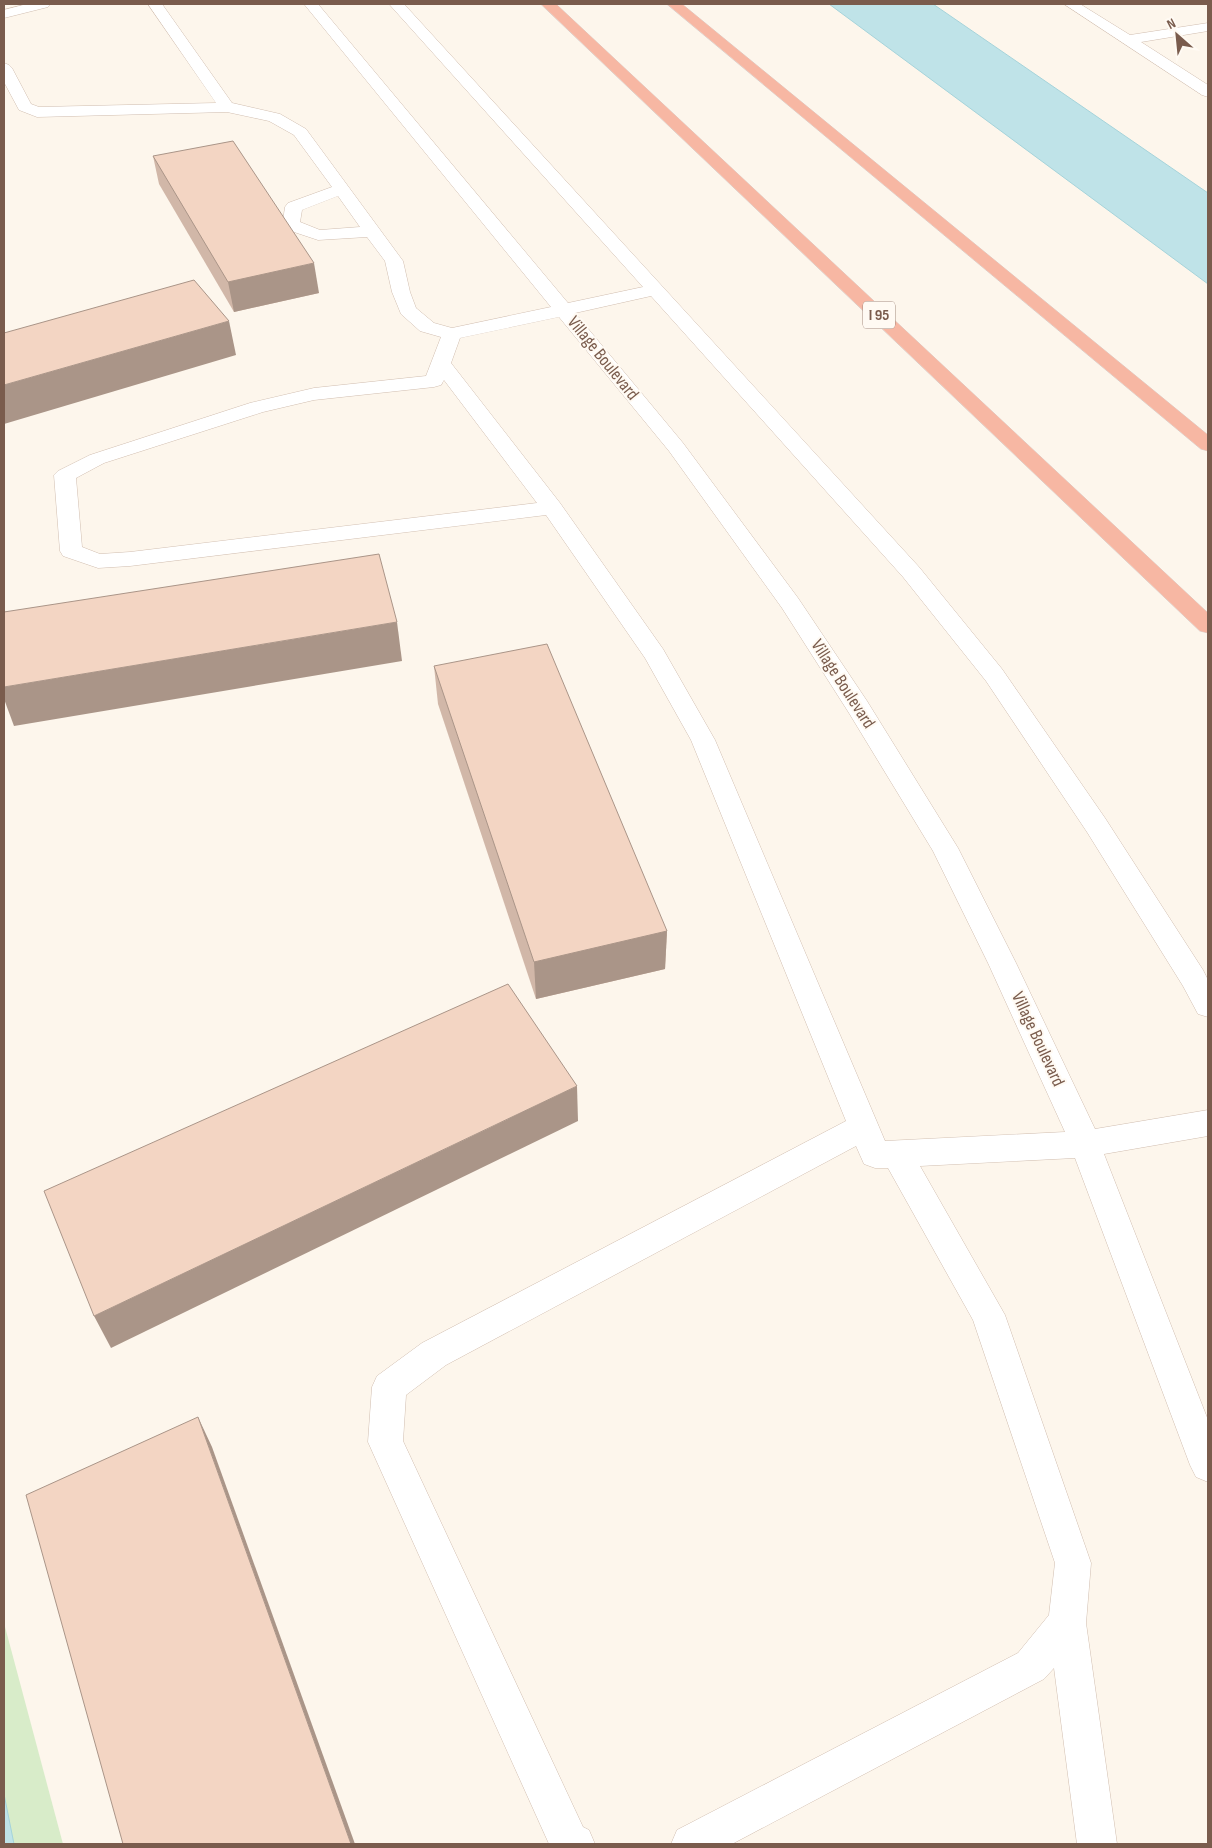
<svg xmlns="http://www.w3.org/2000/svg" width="1212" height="1848" viewBox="0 0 1212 1848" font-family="'Sofia Sans Condensed',sans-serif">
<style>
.green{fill:#d8ecc9}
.water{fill:#bfe3e8;stroke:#a5d3da}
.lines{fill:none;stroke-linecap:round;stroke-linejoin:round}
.minor-casing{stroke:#d1beb0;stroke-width:1}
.highway-casing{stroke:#dad1cd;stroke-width:1}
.minor{fill:#fff;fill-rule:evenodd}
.highway{fill:#f7b7a3;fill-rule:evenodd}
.wall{fill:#d1b7a8}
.shaded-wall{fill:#aa9588}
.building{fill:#f3d5c3;stroke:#aa9588}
.labels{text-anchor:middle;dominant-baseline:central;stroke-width:4;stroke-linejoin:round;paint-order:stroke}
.shield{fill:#fffaf3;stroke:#a28b7f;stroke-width:1}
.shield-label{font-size:16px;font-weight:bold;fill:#7a5c4d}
.street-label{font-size:18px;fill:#7a5c4d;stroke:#fffaf3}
</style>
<rect width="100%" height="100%" fill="#fdf6ec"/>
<polygon class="green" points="4,1623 63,1844 4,1844"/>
<g class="water">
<polygon points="829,4 933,4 1208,193 1208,284"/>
<polygon points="4,1794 14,1844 4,1844"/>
</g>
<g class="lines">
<g class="minor-casing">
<g id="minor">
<polygon points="27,4 50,4 48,7 4,18 4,10"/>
<path d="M 148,4 L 162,4 L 232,103 L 280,114 L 306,129 L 403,261 L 410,292 L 416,308 L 434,323 L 452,328 L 551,307 L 304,4 L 318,4 L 568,303 L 643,287 L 389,4 L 404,4 L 919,567 L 1002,669 L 1105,818 L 1203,970 L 1208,980 L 1208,1017 L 1198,1014 L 1183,986 L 1087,832 L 986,681 L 903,577 L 651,296 L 575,313 L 683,443 L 798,598 L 867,701 L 958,848 L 1016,963 L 1095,1129 L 1208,1110 L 1208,1136 L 1104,1154 L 1208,1420 L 1208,1482 L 1196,1477 L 1190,1465 L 1075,1158 L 920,1166 L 1005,1315 L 1091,1563 L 1086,1623 L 1117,1844 L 1077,1844 L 1054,1668 L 1044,1679 L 732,1844 L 671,1844 L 677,1830 L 1018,1653 L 1049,1615 L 1055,1563 L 973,1320 L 888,1168 L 875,1168 L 864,1164 L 856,1146 L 446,1365 L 406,1395 L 403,1441 L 583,1827 L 589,1830 L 595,1844 L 549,1844 L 368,1442 L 372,1387 L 377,1376 L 422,1343 L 846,1121 L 691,740 L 645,658 L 546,515 L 130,566 L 98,568 L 63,556 L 60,551 L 54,475 L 58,471 L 90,455 L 250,403 L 314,388 L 426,376 L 441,337 L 420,331 L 401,314 L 392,292 L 385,261 L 367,237 L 318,240 L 291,231 L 289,226 L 286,225 L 283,221 L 285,207 L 288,203 L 332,187 L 294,135 L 269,121 L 227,112 L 37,117 L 19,110 L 4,82 L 4,63 L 9,65 L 12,68 L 31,104 L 39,107 L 216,103 ZM 338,196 L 360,227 L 320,230 L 300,222 L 302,210 ZM 559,317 L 669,451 L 782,608 L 849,713 L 933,851 L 988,963 L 1065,1132 L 885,1141 L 715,740 L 663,649 L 560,503 L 451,363 L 460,338 ZM 444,380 L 537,503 L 130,552 L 100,554 L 82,547 L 76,478 L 104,463 L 263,412 L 314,400 L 434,387 L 441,385 Z"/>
<polygon points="1064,4 1080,4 1130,35 1208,23 1208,31 1141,42 1208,85 1208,97 1202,95"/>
</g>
</g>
<g class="highway-casing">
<g id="highway">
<polygon points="541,4 556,4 1208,613 1208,633 1200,631"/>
<polygon points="667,4 682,4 1208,435 1208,451 1201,449"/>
</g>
</g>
<use href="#minor" class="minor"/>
<use href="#highway" class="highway"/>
</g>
<g class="wall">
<polygon points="153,156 319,293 234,312 159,184"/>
<polygon points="434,666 667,931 665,969 536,999 438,704"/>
</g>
<g class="shaded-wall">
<polygon points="314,263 319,293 234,312 228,282"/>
<polygon points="229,321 236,355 4,424 4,385"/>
<polygon points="397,622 402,661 14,726 4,699 4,687"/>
<polygon points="667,931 665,969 536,999 534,962"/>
<polygon points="577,1086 578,1121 111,1348 94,1316"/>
<polygon points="198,1417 212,1447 355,1844 351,1844"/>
</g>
<g class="building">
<polygon points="233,141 314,263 228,282 153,156"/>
<polygon points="194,280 229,321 4,385 4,333"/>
<polygon points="379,554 397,622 4,687 4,612"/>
<polygon points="547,644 667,931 534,962 434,666"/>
<polygon points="508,984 577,1086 94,1316 44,1191"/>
<polygon points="198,1417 351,1844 123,1844 26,1495"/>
</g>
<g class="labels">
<rect class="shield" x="863" y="301.5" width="32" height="27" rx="4"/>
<g class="shield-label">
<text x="879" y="315">I 95</text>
</g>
<g class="street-label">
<text transform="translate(603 358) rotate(51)">Village Boulevard</text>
<text transform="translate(843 684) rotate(57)">Village Boulevard</text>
<text transform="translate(1038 1039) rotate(65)">Village Boulevard</text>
</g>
</g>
<rect width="1212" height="1848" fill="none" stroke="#7a5c4d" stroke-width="10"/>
<g transform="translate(1177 35) rotate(333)" stroke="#fffaf3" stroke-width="4" paint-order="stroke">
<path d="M0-4L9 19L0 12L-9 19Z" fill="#7a5c4d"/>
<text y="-8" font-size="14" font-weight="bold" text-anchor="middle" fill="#7a5c4d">N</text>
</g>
</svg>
